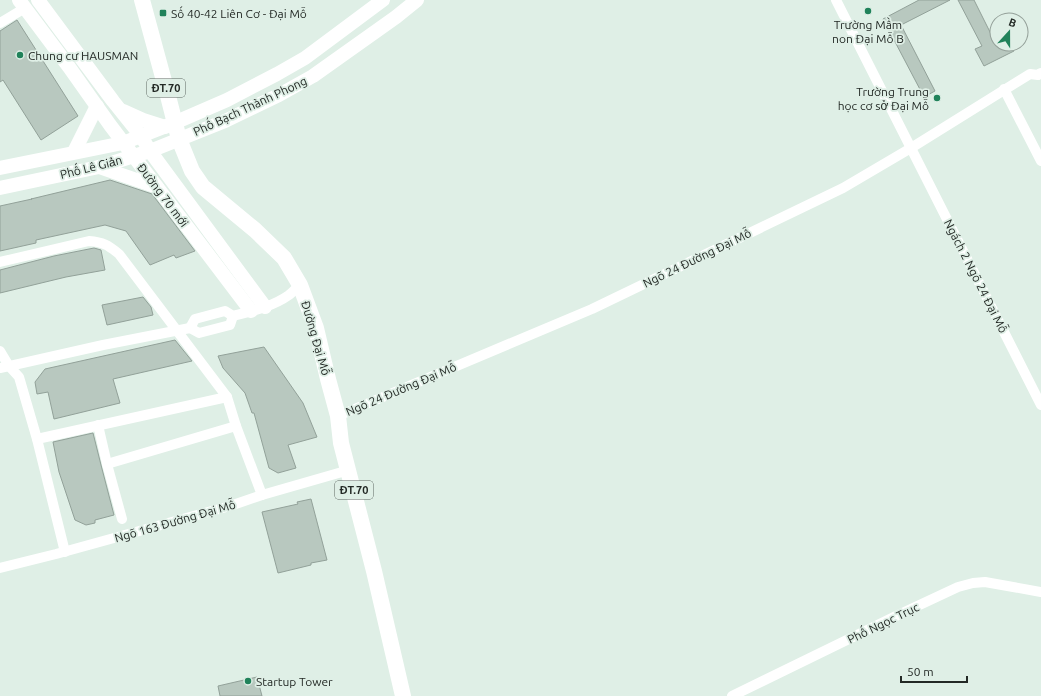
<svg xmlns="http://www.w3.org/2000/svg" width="1041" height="696" viewBox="0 0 1041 696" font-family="Ubuntu,sans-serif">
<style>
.building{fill:#b8c8bf;stroke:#92a199}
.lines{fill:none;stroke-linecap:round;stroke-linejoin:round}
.street{stroke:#fff;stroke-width:10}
.secondary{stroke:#fff;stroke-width:14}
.primary{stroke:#fff;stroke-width:16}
.poi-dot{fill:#20825a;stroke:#dfefe6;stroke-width:1.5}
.labels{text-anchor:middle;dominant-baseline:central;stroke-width:3.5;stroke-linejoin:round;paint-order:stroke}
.shield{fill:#dfefe6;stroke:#5b645f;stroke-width:1}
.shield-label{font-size:11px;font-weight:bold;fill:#232925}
.poi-label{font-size:12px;fill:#232925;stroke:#dfefe6;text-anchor:start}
.street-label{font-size:12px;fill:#232925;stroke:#dfefe6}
</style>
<rect width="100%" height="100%" fill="#dfefe6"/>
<g class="building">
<polygon points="919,0 950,0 901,25 935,91 924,97 883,19"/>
<polygon points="958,0 974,0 994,40 997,38 997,44 1011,44 1014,51 984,66 975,49 982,46"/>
<polygon points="17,20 78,116 41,140 3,80 0,82 0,31"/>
<polygon points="110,180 152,194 195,251 176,258 174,255 150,265 126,231 105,225 36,240 36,243 0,251 0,206 32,199 31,199"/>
<polygon points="94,248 101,250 105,270 66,277 0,293 0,270 54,256"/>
<polygon points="143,297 151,307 153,315 107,325 102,305"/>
<polygon points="175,340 192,361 113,379 120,403 54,419 48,392 37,394 35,382 45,369"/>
<polygon points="264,347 303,403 317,437 288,445 296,468 278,473 269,468 254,413 252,413 245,393 223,368 218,356"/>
<polygon points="93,433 101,465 114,515 95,520 95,523 86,525 75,520 59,472 53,442"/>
<polygon points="311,499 327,560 311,563 311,565 278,573 262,512 298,504 297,502"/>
<polygon points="257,677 262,696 220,696 218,686"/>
</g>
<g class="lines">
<g class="street">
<polyline points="836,0 1041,405"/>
<polyline points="0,23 25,8"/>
<polyline points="1004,89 1041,161"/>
<path d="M 0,262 L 89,241 C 103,242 108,245 119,254 L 227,397 L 236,426 L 262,495"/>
<path d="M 190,328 L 195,319 L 225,311 L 233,316 C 252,311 272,307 289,295 C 293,292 296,288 300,285"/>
<polyline points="0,351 9,366 19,377 37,439 65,552"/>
<polyline points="0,368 103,345 190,328 199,333 230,325 233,316"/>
<polyline points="338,416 592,309 843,188 911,148 1030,74 1038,75 1041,73"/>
<polyline points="98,425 107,464 122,519"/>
<polyline points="37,439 227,397"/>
<polyline points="107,464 236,426"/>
<polyline points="0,568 56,554 230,506 262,495 349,470"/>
<polyline points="732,696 896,616 958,587 973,583 985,582 1041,592"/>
</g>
<g class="secondary">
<polyline points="19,0 69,67 110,125 251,311"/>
<polyline points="38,0 113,101 141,136 150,151 265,307"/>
<polyline points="123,111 143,120 165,127"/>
<polyline points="74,152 97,106"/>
<polyline points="99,167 157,187"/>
<polyline points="0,168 123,143 174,123 227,100 277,74 305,58 383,0"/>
<polyline points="0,188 99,167 121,160 150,151 225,121 279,95 313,76 396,17 417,0"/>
</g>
<polyline class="primary" points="142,0 167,92 179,139 192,171 203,187 255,230 284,258 300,285 316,328 328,379 338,416 341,443 374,571 403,696"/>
</g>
<g class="poi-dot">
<circle cx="868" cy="11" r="4"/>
<rect x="159" y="9" width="8" height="8" rx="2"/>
<circle cx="20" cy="55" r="4"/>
<circle cx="937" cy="98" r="4"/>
<circle cx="248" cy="681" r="4"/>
</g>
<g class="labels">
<g class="shield">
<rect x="147" y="79" width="38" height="18" rx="3"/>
<rect x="335" y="481" width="38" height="18" rx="3"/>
</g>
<g class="shield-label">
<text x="166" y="88">ĐT.70</text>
<text x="354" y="490">ĐT.70</text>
</g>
<g class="poi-label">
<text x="171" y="13">Số 40-42 Liên Cơ - Đại Mỗ</text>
<text x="868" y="24" text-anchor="middle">Trường Mầm<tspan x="868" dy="14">non Đại Mỗ B</tspan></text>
<text x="28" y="55">Chung cư HAUSMAN</text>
<text x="929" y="91" text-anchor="end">Trường Trung<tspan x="929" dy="14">học cơ sở Đại Mỗ</tspan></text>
<text x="256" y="681">Startup Tower</text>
</g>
<g class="street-label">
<text transform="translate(250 106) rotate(-25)">Phố Bạch Thành Phong</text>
<text transform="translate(91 167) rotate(-14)">Phố Lê Giản</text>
<text transform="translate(163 195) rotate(53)">Đường 70 mới</text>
<text transform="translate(697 258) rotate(-26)">Ngõ 24 Đường Đại Mỗ</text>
<text transform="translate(976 276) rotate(63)">Ngách 2 Ngõ 24 Đại Mỗ</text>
<text transform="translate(316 338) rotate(74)">Đường Đại Mỗ</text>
<text transform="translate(401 389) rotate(-23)">Ngõ 24 Đường Đại Mỗ</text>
<text transform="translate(175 521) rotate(-16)">Ngõ 163 Đường Đại Mỗ</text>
<text transform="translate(883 623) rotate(-26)">Phố Ngọc Trục</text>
</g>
</g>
<g transform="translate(1009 32) rotate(21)"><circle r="19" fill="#dfefe6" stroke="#94a099"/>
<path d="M0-3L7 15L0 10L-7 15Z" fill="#20825a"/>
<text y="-6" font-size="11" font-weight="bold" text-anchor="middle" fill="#232925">B</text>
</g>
<path d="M901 676v6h66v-6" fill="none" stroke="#232925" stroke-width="2"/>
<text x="907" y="676" font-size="12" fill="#232925" stroke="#dfefe6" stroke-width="3" paint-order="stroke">50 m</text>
</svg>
